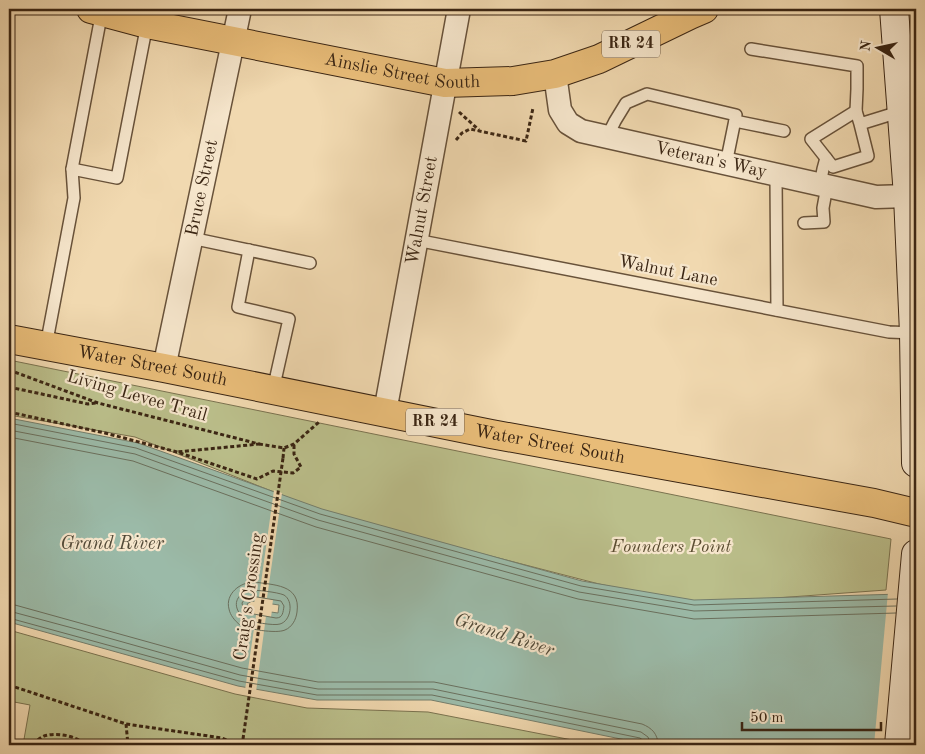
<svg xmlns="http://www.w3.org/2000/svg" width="925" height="754" viewBox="0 0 925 754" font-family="'Old Standard TT',serif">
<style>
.green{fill:#bbbf8b;stroke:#7a724f}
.water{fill:#9bbaa8;stroke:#747e6c;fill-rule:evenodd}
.pier{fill:#f1d9b0}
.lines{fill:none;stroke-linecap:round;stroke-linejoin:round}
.shore{stroke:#6a705e;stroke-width:1}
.lane-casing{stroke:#68523a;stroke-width:14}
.street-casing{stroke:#68523a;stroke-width:25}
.secondary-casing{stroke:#3a2513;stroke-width:30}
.primary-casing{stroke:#3a2513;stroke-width:30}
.path{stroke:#3a2513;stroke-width:3;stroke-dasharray:4 2.5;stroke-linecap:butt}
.lane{stroke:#f6e6cc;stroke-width:11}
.street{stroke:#f6e6cc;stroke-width:22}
.secondary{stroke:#f6e6cc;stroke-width:28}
.primary{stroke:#e8bc78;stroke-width:28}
.path-bridge{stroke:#3a2513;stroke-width:3;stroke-dasharray:4 2.5;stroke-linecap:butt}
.labels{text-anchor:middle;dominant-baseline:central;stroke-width:4.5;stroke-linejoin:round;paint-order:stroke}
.shield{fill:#f6e6cc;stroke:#725f4a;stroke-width:1}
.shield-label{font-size:16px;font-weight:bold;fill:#3a2513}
.street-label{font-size:18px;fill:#3a2513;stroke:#f6e6cc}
.park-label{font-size:18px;font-style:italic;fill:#5a4c31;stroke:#f6e6cc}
.water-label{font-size:19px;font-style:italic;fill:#524a38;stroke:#f6e6cc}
</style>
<rect width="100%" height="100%" fill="#f1d9b0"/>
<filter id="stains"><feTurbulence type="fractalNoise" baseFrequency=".004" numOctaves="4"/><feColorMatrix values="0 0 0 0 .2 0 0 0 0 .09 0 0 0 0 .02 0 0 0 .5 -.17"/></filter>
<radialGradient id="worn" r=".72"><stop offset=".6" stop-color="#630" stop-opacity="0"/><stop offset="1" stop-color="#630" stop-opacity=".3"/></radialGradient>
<g class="green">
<polygon points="9,360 891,539 886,590 694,604 599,584 332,515 135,437 9,415"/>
<polygon points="9,630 235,694 307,708 428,712 598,745 23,745 30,705 9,701"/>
</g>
<path class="water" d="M 9,418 L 138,443 L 322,509 L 582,581 L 694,600 L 901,594 L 916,745 L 650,745 L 431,700 L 317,700 L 238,686 L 9,622 ZM 252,601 L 279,605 L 278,613 L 250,609 L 247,604 Z"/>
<g class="pier">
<polygon points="274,490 282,493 267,598 273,600 272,607 254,604 255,597 259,597"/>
<polygon points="916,590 916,745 874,745 888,592"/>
<polygon points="254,607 272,610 271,617 266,616 256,692 245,690 256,615 253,614"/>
</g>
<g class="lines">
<g class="shore">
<polyline points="9,423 136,448 320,514 581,586 694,605 897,599"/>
<polyline points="9,430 135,454 318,520 579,592 694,611 896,606"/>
<polyline points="9,437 133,461 316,527 578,599 694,619 896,613"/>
<path d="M 254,582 C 273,585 301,584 297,612 C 296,620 292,627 285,630 C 276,634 247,629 240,625 C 235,621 230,615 229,609 C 225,594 240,582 254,582 Z"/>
<path d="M 249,590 C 257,590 277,592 284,595 C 294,601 291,621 280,624 C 274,626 251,622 245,619 C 242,618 241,616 240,614 C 232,603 238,594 249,590 Z"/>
<path d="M 251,596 L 281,601 L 284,606 C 283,612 283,618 276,618 L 248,613 L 243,608 L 242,603 L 244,600 Z"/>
<path d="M 9,604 L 15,605 L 242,668 L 318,682 L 434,682 L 642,724 C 652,728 658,734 658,745"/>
<polyline points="9,611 80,630 240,675 318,689 433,689 641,732 648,737 651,745"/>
<polyline points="9,618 239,681 317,695 432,695 640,738 644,741 644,745"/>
</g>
<g class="lane-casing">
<g id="lane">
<polyline points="751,49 857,66 857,89 856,111"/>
<polyline points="735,121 784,131"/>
<polyline points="860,124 856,111 811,139 833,167 868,156 860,124 902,111"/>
<polyline points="607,137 615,121 626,103 647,94 736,115 726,164"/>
<polyline points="72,169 117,178 147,24"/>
<polyline points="776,175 777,310"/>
<polyline points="820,185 823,169 826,158"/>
<polyline points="804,223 824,222 823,208 827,186"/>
<polyline points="191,238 310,263"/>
<polyline points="416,240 889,332 914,333"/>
<polyline points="249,250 238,307 289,319 273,390"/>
<polyline points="46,346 74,198 72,169 102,11"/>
</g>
</g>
<g class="street-casing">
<g id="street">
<path id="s1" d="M 555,74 L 560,110 L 568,123 L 581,131 L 876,197 L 908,196"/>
<path id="s2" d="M 164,368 L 240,9"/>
<path id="s3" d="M 385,412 L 459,9"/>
</g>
</g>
<g class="secondary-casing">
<g id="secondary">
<polyline points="894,9 908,196 914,333 916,463"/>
<polyline points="899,745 916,554"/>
</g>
</g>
<g class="primary-casing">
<g id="primary">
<path id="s4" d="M 91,9 L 147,24 L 445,83 L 513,81 L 555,74 L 599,59 L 690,15 L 704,9"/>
<path id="s5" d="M 9,339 L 164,368 L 491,434 L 874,503 L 916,513"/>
</g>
</g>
<g class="path">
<polyline points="459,112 479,130"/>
<polyline points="456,140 462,133 470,129 526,141 533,108"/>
<polyline points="9,370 98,403 259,444 177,452"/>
<polyline points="9,387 88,404 96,403"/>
<polyline points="9,412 105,433 177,452 257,479 273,471 293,473 301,467 294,454 294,444"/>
<polyline points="259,444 284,448 294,444 319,422"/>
<polyline points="283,458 284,448"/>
<polyline points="9,685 126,724 222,738 238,745"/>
<polyline points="126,724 128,745"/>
<path d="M 26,745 C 33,744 38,739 44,736 C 58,732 76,736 86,745"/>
<polyline points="241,745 243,739"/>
<polyline points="273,745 281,745"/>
</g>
<use href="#lane" class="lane"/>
<use href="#street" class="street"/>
<use href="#secondary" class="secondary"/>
<use href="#primary" class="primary"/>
<polyline class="path-bridge" points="243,739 283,458"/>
</g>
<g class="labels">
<g class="shield">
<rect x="602" y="30.5" width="58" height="27" rx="4"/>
<rect x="406" y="408.5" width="58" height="27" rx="4"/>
</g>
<g class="shield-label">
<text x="631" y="44">RR 24</text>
<text x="435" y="422">RR 24</text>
</g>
<g class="street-label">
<text stroke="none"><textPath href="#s4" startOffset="318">Ainslie Street South</textPath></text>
<text stroke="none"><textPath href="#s1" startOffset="200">Veteran's Way</textPath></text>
<text stroke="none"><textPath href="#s2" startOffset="184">Bruce Street</textPath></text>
<text stroke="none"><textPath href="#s3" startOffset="205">Walnut Street</textPath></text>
<text transform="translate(668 271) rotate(11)">Walnut Lane</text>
<text stroke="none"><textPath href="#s5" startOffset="146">Water Street South</textPath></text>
<text transform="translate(137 396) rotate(16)">Living Levee Trail</text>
<text stroke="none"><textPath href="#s5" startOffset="551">Water Street South</textPath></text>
<text transform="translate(249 597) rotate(-82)">Craig's Crossing</text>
</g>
<g class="park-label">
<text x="671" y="547">Founders Point</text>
</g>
<g class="water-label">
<text x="112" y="544">Grand River</text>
<text transform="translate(504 636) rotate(18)">Grand River</text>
</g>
</g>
<rect width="925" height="754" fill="none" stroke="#f1d9b0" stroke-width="30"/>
<rect x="10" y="10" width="905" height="734" fill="none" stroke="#3a2513" stroke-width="2.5"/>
<rect x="15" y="15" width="895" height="724" fill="none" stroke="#3a2513"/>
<g transform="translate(878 48) rotate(279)" stroke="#f6e6cc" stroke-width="4" paint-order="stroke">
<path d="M0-4L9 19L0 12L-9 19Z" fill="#3a2513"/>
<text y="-8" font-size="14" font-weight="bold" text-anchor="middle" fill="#3a2513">N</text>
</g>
<path d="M742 722v8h139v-8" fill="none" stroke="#3a2513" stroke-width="2.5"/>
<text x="750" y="722" font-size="15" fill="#3a2513" stroke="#f6e6cc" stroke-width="4" paint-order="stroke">50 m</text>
<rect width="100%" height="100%" filter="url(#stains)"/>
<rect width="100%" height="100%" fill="url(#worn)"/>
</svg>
